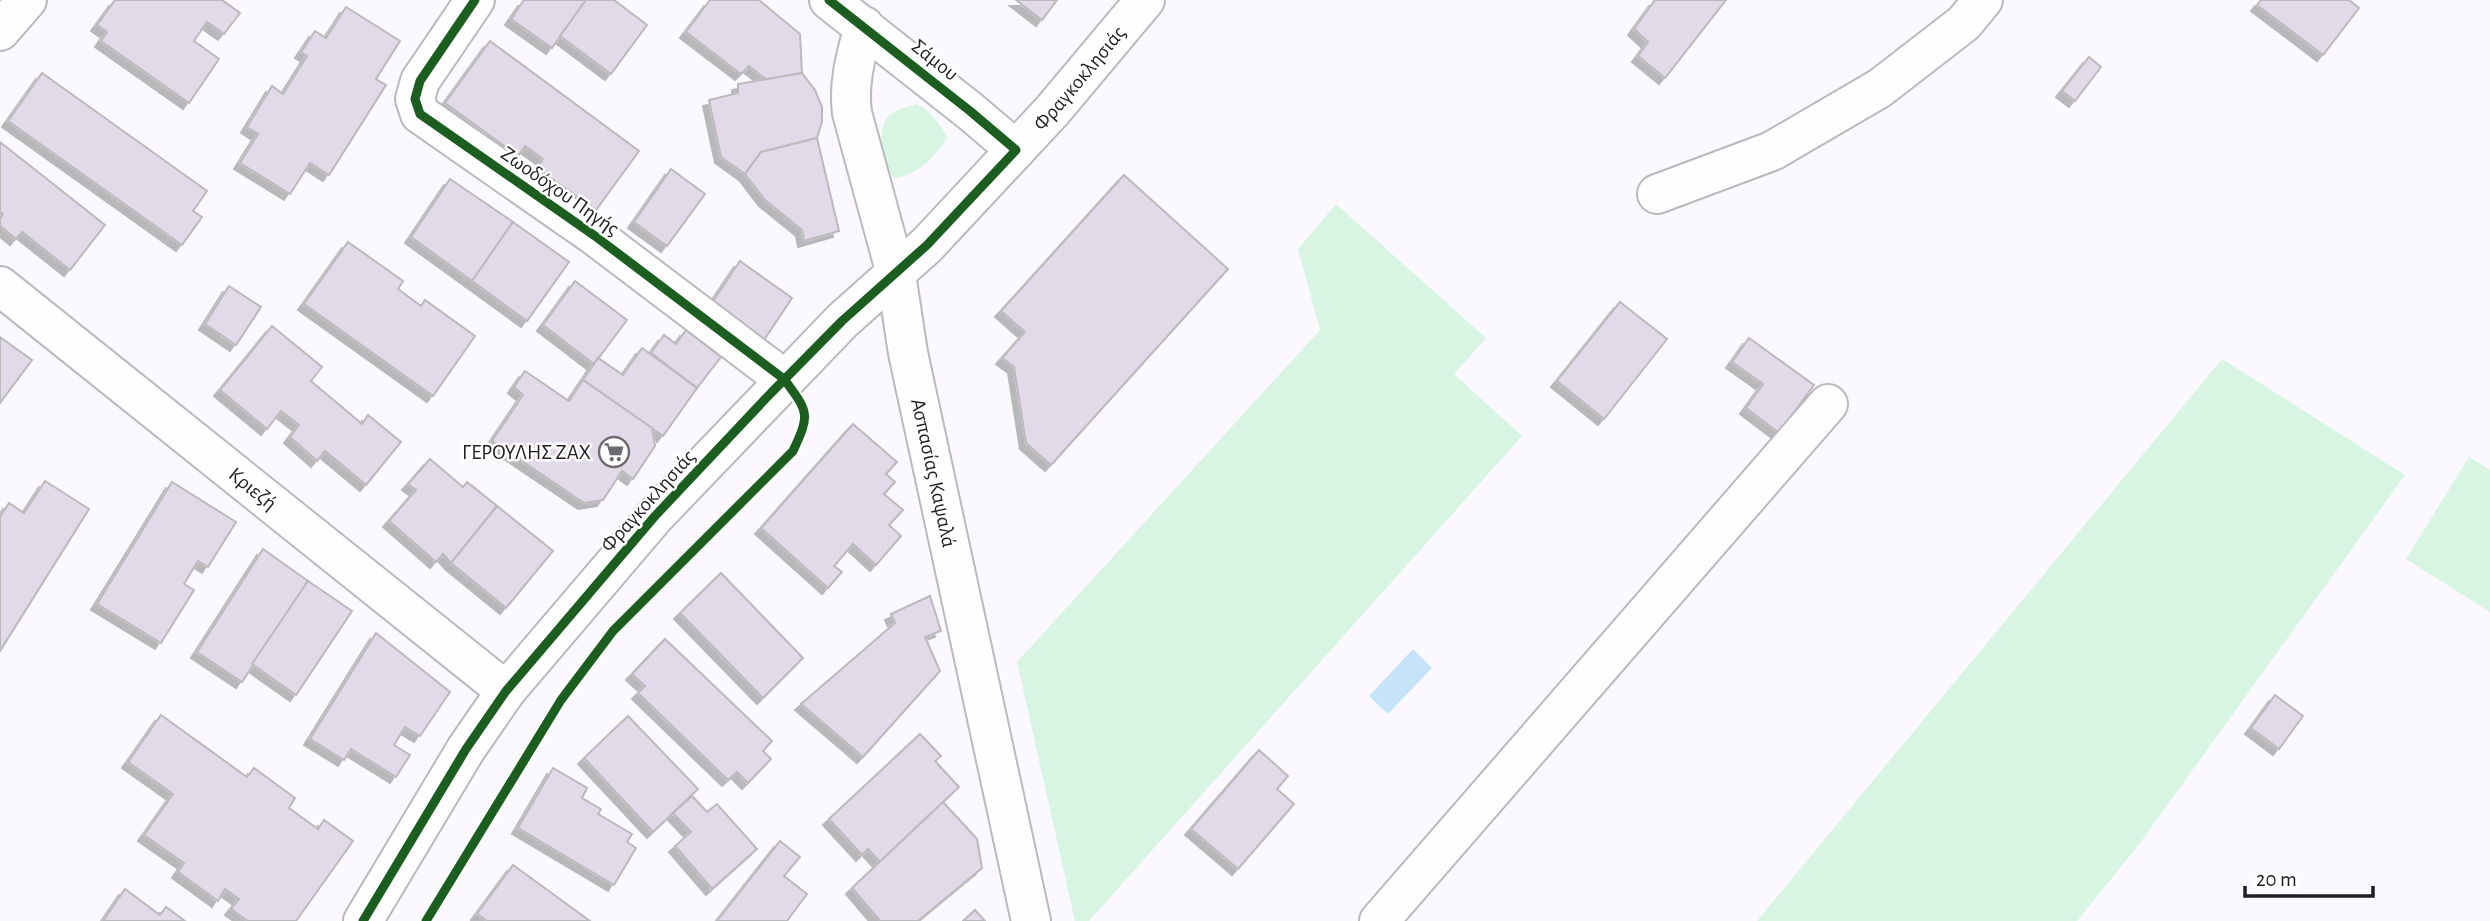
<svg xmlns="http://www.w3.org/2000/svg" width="2490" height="921" viewBox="0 0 2490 921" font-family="'Alegreya Sans',sans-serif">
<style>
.green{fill:#d8f4e3}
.water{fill:#c7e3fa}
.building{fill:#e3dae9;stroke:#bbb9bd;stroke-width:2;filter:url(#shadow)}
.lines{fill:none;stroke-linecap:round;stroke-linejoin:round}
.minor-casing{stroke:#bab9bd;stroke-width:42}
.minor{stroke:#fefeff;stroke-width:38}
.cycleway-casing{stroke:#fff;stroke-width:13}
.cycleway{stroke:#1b5e20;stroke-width:9}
.labels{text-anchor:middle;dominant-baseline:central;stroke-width:5;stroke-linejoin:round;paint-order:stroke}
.street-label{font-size:21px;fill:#1f1d22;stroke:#fff}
.poi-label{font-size:21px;fill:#1f1d22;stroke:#fff;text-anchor:end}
</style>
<defs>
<filter id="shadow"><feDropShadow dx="-6" dy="6" stdDeviation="0" flood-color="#0004"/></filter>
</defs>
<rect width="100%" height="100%" fill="#fbf9fd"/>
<g class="green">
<path d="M 916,104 C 930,110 940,124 947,137 C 939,155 913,178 894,178 C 883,167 877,133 886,119 C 891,110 907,107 916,104 Z"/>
<polygon points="1336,204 1486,338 1454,374 1522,436 1089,921 1075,921 1017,662 1320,330 1298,249"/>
<polygon points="2222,359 2405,475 2137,847 2077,921 1757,921"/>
<polygon points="2469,457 2490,470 2490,612 2406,559"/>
</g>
<polygon class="water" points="1413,649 1432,668 1388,714 1369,696"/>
<g class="building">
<polygon points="115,0 222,0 240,13 224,34 207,22 194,41 219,59 189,103 101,41 107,32 97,25"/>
<polygon points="524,0 586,0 552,48 511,19"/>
<polygon points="586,0 614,0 647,25 611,74 560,36"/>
<polygon points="710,0 759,0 800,34 802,73 767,80 749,66 741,74 686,32"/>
<polygon points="1016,0 1057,0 1042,20"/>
<polygon points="1655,0 1726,0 1665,78 1638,56 1648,42 1634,29"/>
<polygon points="2261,0 2349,0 2359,8 2323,55 2257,5"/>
<polygon points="346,7 400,41 376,79 386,85 329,175 310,163 290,194 240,163 258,134 247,127 272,86 283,94 307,56 301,52 315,31 326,38"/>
<polygon points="490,41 639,151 596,210 537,168 543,159 525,146 518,156 445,103"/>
<polygon points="2089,57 2101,67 2075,101 2062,91"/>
<polygon points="42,73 207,191 193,211 202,217 182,245 8,121"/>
<polygon points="802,73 815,90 822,107 822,122 817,138 761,152 745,174 721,157 709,100 738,93 738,84"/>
<polygon points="817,138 839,231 804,241 802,230 765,200 745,174 761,152"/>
<polygon points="0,142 105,225 70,270 22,232 16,239 0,226 0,219 3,214 0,212"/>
<polygon points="671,169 705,194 667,246 634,222"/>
<polygon points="1124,175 1228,269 1051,465 1026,443 1014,367 1002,358 1025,332 1001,311"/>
<polygon points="450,179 513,222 472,281 411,237"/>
<polygon points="513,222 569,262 527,321 472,281"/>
<polygon points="348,242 403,281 398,289 421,306 425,300 475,336 433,396 304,304"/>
<polygon points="740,261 792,298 762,343 709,307"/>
<polygon points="575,281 627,320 594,364 543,325"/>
<polygon points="229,286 261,307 236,345 205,324"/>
<polygon points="1620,302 1667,339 1604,419 1557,381"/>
<polygon points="272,326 322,367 311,381 362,424 368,415 401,442 366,485 325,451 317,461 290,437 299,425 281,411 267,429 220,390"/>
<polygon points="686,330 721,357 697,388 651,353 664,335 676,344"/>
<polygon points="0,337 32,360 0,403"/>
<polygon points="1749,338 1814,385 1779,433 1746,408 1763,384 1732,362"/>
<polygon points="642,348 697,388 663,436 583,380 598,358 623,375"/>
<polygon points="525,371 569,401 583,380 652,428 655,446 633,479 622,471 603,500 584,503 492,441 523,395 514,387"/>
<polygon points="853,424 897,462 886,474 895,482 884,494 903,510 889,525 901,536 876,565 853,544 834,566 842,572 828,588 761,528"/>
<polygon points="430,459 463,487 467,482 497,506 451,563 443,554 436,562 389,521 416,490 408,484"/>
<polygon points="45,481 89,509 0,651 0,517 9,503 24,513"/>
<polygon points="172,482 236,522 208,567 198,561 184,584 194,590 161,643 97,604"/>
<polygon points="497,506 553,551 506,608 451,563"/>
<polygon points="263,549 308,581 242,682 197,652"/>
<polygon points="721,573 803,658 763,698 680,613"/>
<polygon points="308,581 352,611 296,695 252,664"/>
<polygon points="930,596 941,631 925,637 940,671 863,757 801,704 895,623 891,614"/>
<polygon points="376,633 450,692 420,736 405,727 394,745 410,755 396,777 351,749 344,760 310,739"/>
<polygon points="665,639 772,741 763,751 771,759 748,783 737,772 728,780 638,693 645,686 632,674"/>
<polygon points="2275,695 2303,716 2279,749 2251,728"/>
<polygon points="161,715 247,777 254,768 295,798 289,808 318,829 324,820 353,841 296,921 248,921 231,909 239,899 225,889 218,901 178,872 184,863 144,835 173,794 128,762"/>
<polygon points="628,716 698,789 653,832 584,758"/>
<polygon points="920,734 941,756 935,761 959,787 880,862 868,849 862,855 829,819"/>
<polygon points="1259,750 1288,776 1277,789 1294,804 1238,869 1191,829"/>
<polygon points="553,768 587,788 582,798 601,809 598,814 632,834 627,842 636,848 614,885 518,828"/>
<polygon points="692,796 707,812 717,804 757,849 712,889 675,846 691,832 673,813"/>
<polygon points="943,802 977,839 982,868 918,921 880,921 852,888"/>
<polygon points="780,841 800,857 784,876 807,894 787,921 717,921"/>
<polygon points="513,865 590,921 487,921 477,914"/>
<polygon points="125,889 160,915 166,907 185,921 103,921"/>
<polygon points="975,910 985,921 963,921"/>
</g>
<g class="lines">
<g class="minor-casing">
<g id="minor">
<polyline points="475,0 420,81 415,99 420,114 595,236 784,379"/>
<polyline points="829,0 970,111 1016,150"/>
<path id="s1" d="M 864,26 C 856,56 848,82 852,113 L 896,274 L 908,353 L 1031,921"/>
<polyline points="0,31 27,0"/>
<polyline points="1657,194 1772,151 1880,88 1964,23 1983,0"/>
<path id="s2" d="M 0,286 L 506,691"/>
<path id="s3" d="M 363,921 L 466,749 L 506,691 L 655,516 L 842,321 L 927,245 L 1052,111 L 1145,0"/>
<polyline points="1379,921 1828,404"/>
</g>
</g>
<use href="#minor" class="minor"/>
<g class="cycleway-casing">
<g id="cycleway">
<polyline points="363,921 466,749 506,691 655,516 771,393 842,321 927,245 1016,150 970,111 829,0"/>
<path d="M 426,921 L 561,700 L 613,631 L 793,451 C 811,413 808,412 784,379 L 595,236 L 420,114 L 415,99 L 420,81 L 475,0"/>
</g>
</g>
<use href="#cycleway" class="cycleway"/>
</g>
<defs>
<g id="supermarket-ring" transform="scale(1.575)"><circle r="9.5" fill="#fff" stroke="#6c6a6f" stroke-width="1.5"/><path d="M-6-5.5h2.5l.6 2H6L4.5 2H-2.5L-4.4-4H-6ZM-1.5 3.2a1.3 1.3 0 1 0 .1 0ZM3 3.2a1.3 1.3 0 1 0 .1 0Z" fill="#6c6a6f"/></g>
</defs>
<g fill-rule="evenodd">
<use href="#supermarket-ring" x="614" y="452"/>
</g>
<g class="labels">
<g class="street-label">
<text transform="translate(935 60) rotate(39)">Σάμου</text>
<text stroke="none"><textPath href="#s3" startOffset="1111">Φραγκοκλησιάς</textPath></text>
<text transform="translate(560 191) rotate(35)">Ζωοδόχου Πηγής</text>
<text stroke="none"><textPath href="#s1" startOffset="458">Ασπασίας Καψαλά</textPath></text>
<text stroke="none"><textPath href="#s2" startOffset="324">Κριεζή</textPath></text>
<text transform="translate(648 501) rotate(-48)">Φραγκοκλησιάς</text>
</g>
<g class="poi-label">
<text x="591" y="452">ΓΕΡΟΥΛΗΣ ΖΑΧ</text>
</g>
</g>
<path d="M2245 886v10h128v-10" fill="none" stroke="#1f1d22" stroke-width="3.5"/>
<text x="2256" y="886" font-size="21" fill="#1f1d22" stroke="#ffffff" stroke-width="5" paint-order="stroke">20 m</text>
</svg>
